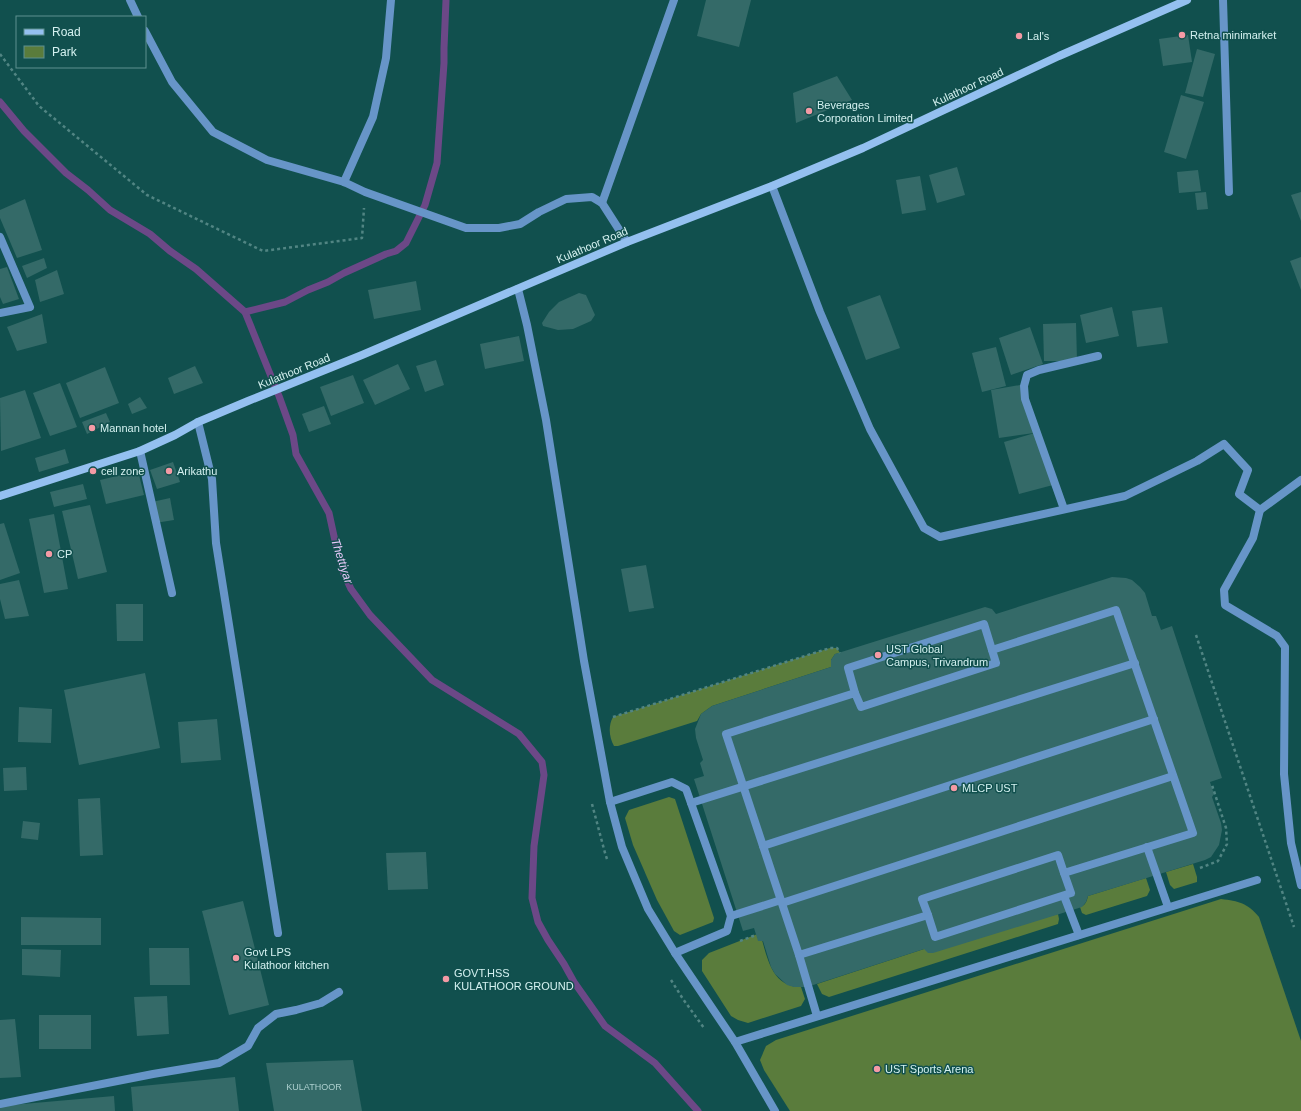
<svg xmlns="http://www.w3.org/2000/svg" width="1301" height="1111" viewBox="0 0 1301 1111" font-family="Helvetica,sans-serif">
<style>
.green{fill:#5a7c3c}
.lines{fill:none;stroke-linecap:round;stroke-linejoin:round}
.stream{stroke:#6c4887;stroke-width:7}
.building{fill:#346a68}
.path{stroke:#518583;stroke-width:2.5;stroke-dasharray:3 3;stroke-linecap:butt}
.service{stroke:#6795c8;stroke-width:8}
.minor{stroke:#6795c8;stroke-width:8}
.secondary{stroke:#94c0f0;stroke-width:8}
.poi-dot{fill:#f49aa5;stroke:#11504e;stroke-width:1.5}
.labels{text-anchor:middle;dominant-baseline:central;stroke-width:3;stroke-linejoin:round;paint-order:stroke}
.number-label{font-size:9px;fill:#accfce}
.poi-label{font-size:11px;fill:#d4f1f0;stroke:#11504e;text-anchor:start}
.street-label{font-size:11px;fill:#d4f1f0;stroke:#11504e}
.water-label{font-size:12px;font-style:italic;fill:#e5c9f8;stroke:#11504e}
</style>
<rect width="100%" height="100%" fill="#11504e"/>
<g class="green">
<path d="M 830,648 L 837,648 L 840,653 L 835,654 L 831,660 L 831,667 L 712,706 L 701,714 L 697,721 L 618,746 L 614,746 C 609,737 608,726 613,717 Z"/>
<polygon points="669,797 675,799 714,918 713,922 680,935 674,931 657,900 633,845 625,818 629,810"/>
<polygon points="1193,864 1197,877 1197,882 1174,889 1170,885 1166,872"/>
<path d="M 1146,878 L 1150,890 L 1147,896 L 1086,915 L 1082,913 L 1080,907 C 1085,906 1087,901 1088,896 Z"/>
<path d="M 1221,899 C 1239,901 1247,903 1259,917 L 1301,1041 L 1301,1111 L 790,1111 L 764,1070 L 760,1060 L 766,1046 L 776,1040 Z"/>
<polygon points="1058,914 1059,919 1058,924 829,997 822,994 817,984 924,949"/>
<path d="M 760,933 C 767,956 771,987 801,987 L 805,999 L 801,1006 L 748,1023 L 738,1020 L 731,1016 L 702,971 L 702,960 L 709,953 Z"/>
</g>
<g class="lines">
<g class="stream">
<polyline points="0,102 24,131 66,173 88,190 110,210 150,234 170,251 196,269 245,312 279,396 293,435 296,454 329,513 337,550 344,574 351,589 370,615 432,680 519,734 542,762 544,775 534,846 532,898 538,922 548,940 564,964 574,982 605,1026 655,1063 698,1111"/>
<polyline points="245,312 285,302 308,290 328,282 344,273 386,254 396,251 406,243 425,205 437,163 444,63 444,48 446,0"/>
</g>
</g>
<g class="building">
<polygon points="706,0 751,0 739,47 697,36"/>
<polygon points="1188,35 1192,62 1163,66 1159,39"/>
<polygon points="1197,49 1215,54 1203,97 1185,93"/>
<polygon points="837,76 852,100 796,123 793,93"/>
<polygon points="1181,95 1204,102 1186,159 1164,152"/>
<polygon points="957,167 965,195 937,203 929,175"/>
<polygon points="1198,170 1201,191 1179,193 1177,172"/>
<polygon points="920,176 926,210 902,214 896,180"/>
<polygon points="1206,192 1208,209 1197,210 1195,193"/>
<polygon points="1301,192 1301,221 1291,195"/>
<polygon points="25,199 42,250 17,258 0,218 0,210"/>
<polygon points="1301,257 1301,290 1290,261"/>
<polygon points="44,258 47,268 27,278 22,266"/>
<polygon points="7,267 19,299 3,304 0,297 0,269"/>
<polygon points="57,270 64,294 40,302 35,280"/>
<polygon points="416,281 421,310 374,319 368,290"/>
<polygon points="579,293 586,295 595,315 591,321 573,329 558,330 543,326 542,323 549,312 559,302"/>
<polygon points="880,295 900,348 866,360 847,307"/>
<polygon points="1112,307 1119,336 1086,343 1080,315"/>
<polygon points="1162,307 1168,343 1137,347 1132,311"/>
<polygon points="42,314 47,343 17,351 7,327"/>
<polygon points="1076,323 1077,361 1044,361 1043,324"/>
<polygon points="1030,327 1043,364 1011,375 999,338"/>
<polygon points="519,336 524,361 485,369 480,344"/>
<polygon points="996,347 1006,386 982,392 972,353"/>
<polygon points="436,360 444,385 425,392 416,366"/>
<polygon points="398,364 410,389 375,405 363,380"/>
<polygon points="195,366 203,383 174,394 168,378"/>
<polygon points="105,367 119,403 80,418 66,383"/>
<polygon points="353,375 364,403 331,416 320,387"/>
<polygon points="60,383 77,427 50,436 33,393"/>
<polygon points="1026,384 1034,433 999,438 991,390"/>
<polygon points="25,390 41,438 1,451 0,398"/>
<polygon points="140,397 147,408 132,414 128,404"/>
<polygon points="324,406 331,424 309,432 302,414"/>
<polygon points="106,413 110,422 87,434 82,422"/>
<polygon points="1038,432 1053,485 1019,494 1004,442"/>
<polygon points="65,449 69,463 39,472 35,458"/>
<polygon points="173,462 180,482 157,489 150,470"/>
<polygon points="138,471 144,495 106,504 100,480"/>
<polygon points="83,484 87,499 54,507 50,492"/>
<polygon points="170,498 174,520 155,523 152,502"/>
<polygon points="90,505 107,572 78,579 62,511"/>
<polygon points="54,514 68,589 44,593 29,519"/>
<polygon points="4,523 20,573 0,580 0,524"/>
<polygon points="646,565 654,608 629,612 621,569"/>
<polygon points="1112,577 1126,578 1132,580 1140,587 1145,593 1152,616 1156,616 1161,630 1172,626 1222,778 1210,782 1214,794 1212,797 1221,823 1222,830 1219,845 1211,857 1205,860 1088,896 1086,902 1082,907 933,953 928,953 924,949 807,987 794,987 787,985 775,974 771,967 763,941 758,941 754,928 743,931 694,779 704,776 700,763 703,760 696,738 695,729 701,714 712,706 831,667 831,660 835,654 985,607 992,609 996,614"/>
<polygon points="19,580 29,616 5,619 0,599 0,584"/>
<polygon points="116,604 143,604 143,641 117,641"/>
<polygon points="145,673 160,748 79,765 64,690"/>
<polygon points="19,707 52,709 51,743 18,742"/>
<polygon points="217,719 221,760 181,763 178,722"/>
<polygon points="26,767 27,790 4,791 3,768"/>
<polygon points="100,798 103,855 80,856 78,799"/>
<polygon points="23,821 40,823 38,840 21,838"/>
<polygon points="426,852 428,889 388,890 386,853"/>
<polygon points="243,901 269,1005 229,1015 202,911"/>
<polygon points="21,917 101,918 101,945 21,945"/>
<polygon points="149,948 189,948 190,985 150,985"/>
<polygon points="22,949 61,950 60,977 22,975"/>
<polygon points="167,996 169,1034 137,1036 134,997"/>
<rect x="39" y="1015" width="52" height="34"/>
<polygon points="15,1019 21,1077 0,1078 0,1020"/>
<polygon points="353,1060 362,1111 274,1111 266,1063"/>
<polygon points="235,1077 239,1111 133,1111 131,1087"/>
<polygon points="114,1096 115,1111 0,1111 0,1106"/>
</g>
<g class="lines">
<g class="path">
<polyline points="0,54 39,106 147,195 263,251 362,238 364,208"/>
<polyline points="1196,635 1294,927"/>
<polyline points="613,717 830,648 837,648 840,653"/>
<polyline points="592,804 605,853 607,859"/>
<polyline points="1200,868 1218,861 1227,844 1226,828 1212,785"/>
<polyline points="740,941 756,935"/>
<polyline points="671,980 683,999 704,1028"/>
</g>
<g class="service">
<polyline points="130,0 138,17"/>
<polyline points="1223,0 1229,192"/>
<polyline points="145,31 172,82 213,132 267,160 344,182 365,192 466,228 499,228 520,224 539,212 566,199 592,197 602,203 627,242"/>
<polyline points="602,203 674,0"/>
<polyline points="518,289 527,325 546,420 584,661 610,802 622,847 648,909 675,953 735,1042 775,1111"/>
<polyline points="140,451 172,593"/>
<polyline points="1260,510 1301,480"/>
<polygon points="1116,610 1193,833 1064,873 1058,855 922,899 928,915 799,955 726,734 855,693 861,707 996,663 992,650"/>
<polyline points="855,693 848,668 984,624 992,650"/>
<polyline points="610,802 672,782 686,789 731,916 727,931 675,953"/>
<polyline points="691,803 1135,663"/>
<polyline points="763,846 1154,719"/>
<polyline points="1147,847 1168,907"/>
<polyline points="1064,896 1079,935"/>
<polyline points="782,903 1173,776"/>
<polyline points="928,915 935,937 1071,893 1064,873"/>
<polyline points="731,916 781,900"/>
<polyline points="799,955 817,1016"/>
<polyline points="735,1042 1257,880"/>
</g>
<g class="minor">
<polyline points="344,182 373,117 386,58 391,0"/>
<polyline points="772,186 820,312 870,429 924,528 940,537 1125,496 1197,461 1224,444 1248,470 1239,494 1260,510 1253,538 1224,590 1225,605 1277,636 1285,647 1284,774 1291,843 1301,885"/>
<polyline points="0,237 30,307 0,313"/>
<polyline points="198,422 212,479 216,543 278,933"/>
<polyline points="1064,509 1025,399 1024,386 1027,375 1039,370 1098,356"/>
<polyline points="0,1104 153,1074 219,1063 248,1046 258,1028 276,1014 296,1010 321,1003 339,992"/>
</g>
<polyline class="secondary" points="0,496 140,451 175,435 198,422 248,401 362,355 627,242 772,186 863,148 1059,56 1187,0"/>
</g>
<g class="poi-dot">
<circle cx="1182" cy="35" r="4"/>
<circle cx="1019" cy="36" r="4"/>
<circle cx="809" cy="111" r="4"/>
<circle cx="92" cy="428" r="4"/>
<circle cx="93" cy="471" r="4"/>
<circle cx="169" cy="471" r="4"/>
<circle cx="49" cy="554" r="4"/>
<circle cx="878" cy="655" r="4"/>
<circle cx="954" cy="788" r="4"/>
<circle cx="236" cy="958" r="4"/>
<circle cx="446" cy="979" r="4"/>
<circle cx="877" cy="1069" r="4"/>
</g>
<g class="labels">
<g class="number-label">
<text x="314" y="1087">KULATHOOR</text>
</g>
<g class="poi-label">
<text x="1190" y="35">Retna minimarket</text>
<text x="1027" y="36">Lal's</text>
<text x="817" y="105">Beverages<tspan x="817" dy="13">Corporation Limited</tspan></text>
<text x="100" y="428">Mannan hotel</text>
<text x="101" y="471">cell zone</text>
<text x="177" y="471">Arikathu</text>
<text x="57" y="554">CP</text>
<text x="886" y="649">UST Global<tspan x="886" dy="13">Campus, Trivandrum</tspan></text>
<text x="962" y="788">MLCP UST</text>
<text x="244" y="952">Govt LPS<tspan x="244" dy="13">Kulathoor kitchen</tspan></text>
<text x="454" y="973">GOVT.HSS<tspan x="454" dy="13">KULATHOOR GROUND</tspan></text>
<text x="885" y="1069">UST Sports Arena</text>
</g>
<g class="street-label">
<text transform="translate(968 87) rotate(-25)">Kulathoor Road</text>
<text transform="translate(592 245) rotate(-23)">Kulathoor Road</text>
<text transform="translate(294 371) rotate(-22)">Kulathoor Road</text>
</g>
<g class="water-label">
<text transform="translate(342 561) rotate(72)">Thettiyar</text>
</g>
</g>
<rect x="16" y="16" width="130" height="52" fill="#11504e" stroke="#5f908f"/>
<rect x="24" y="29" width="20" height="6" fill="#94c0f0" stroke="#5f908f"/>
<text x="52" y="36" font-size="12" fill="#d4f1f0">Road</text>
<rect x="24" y="46" width="20" height="12" fill="#5a7c3c" stroke="#5f908f"/>
<text x="52" y="56" font-size="12" fill="#d4f1f0">Park</text>
</svg>
